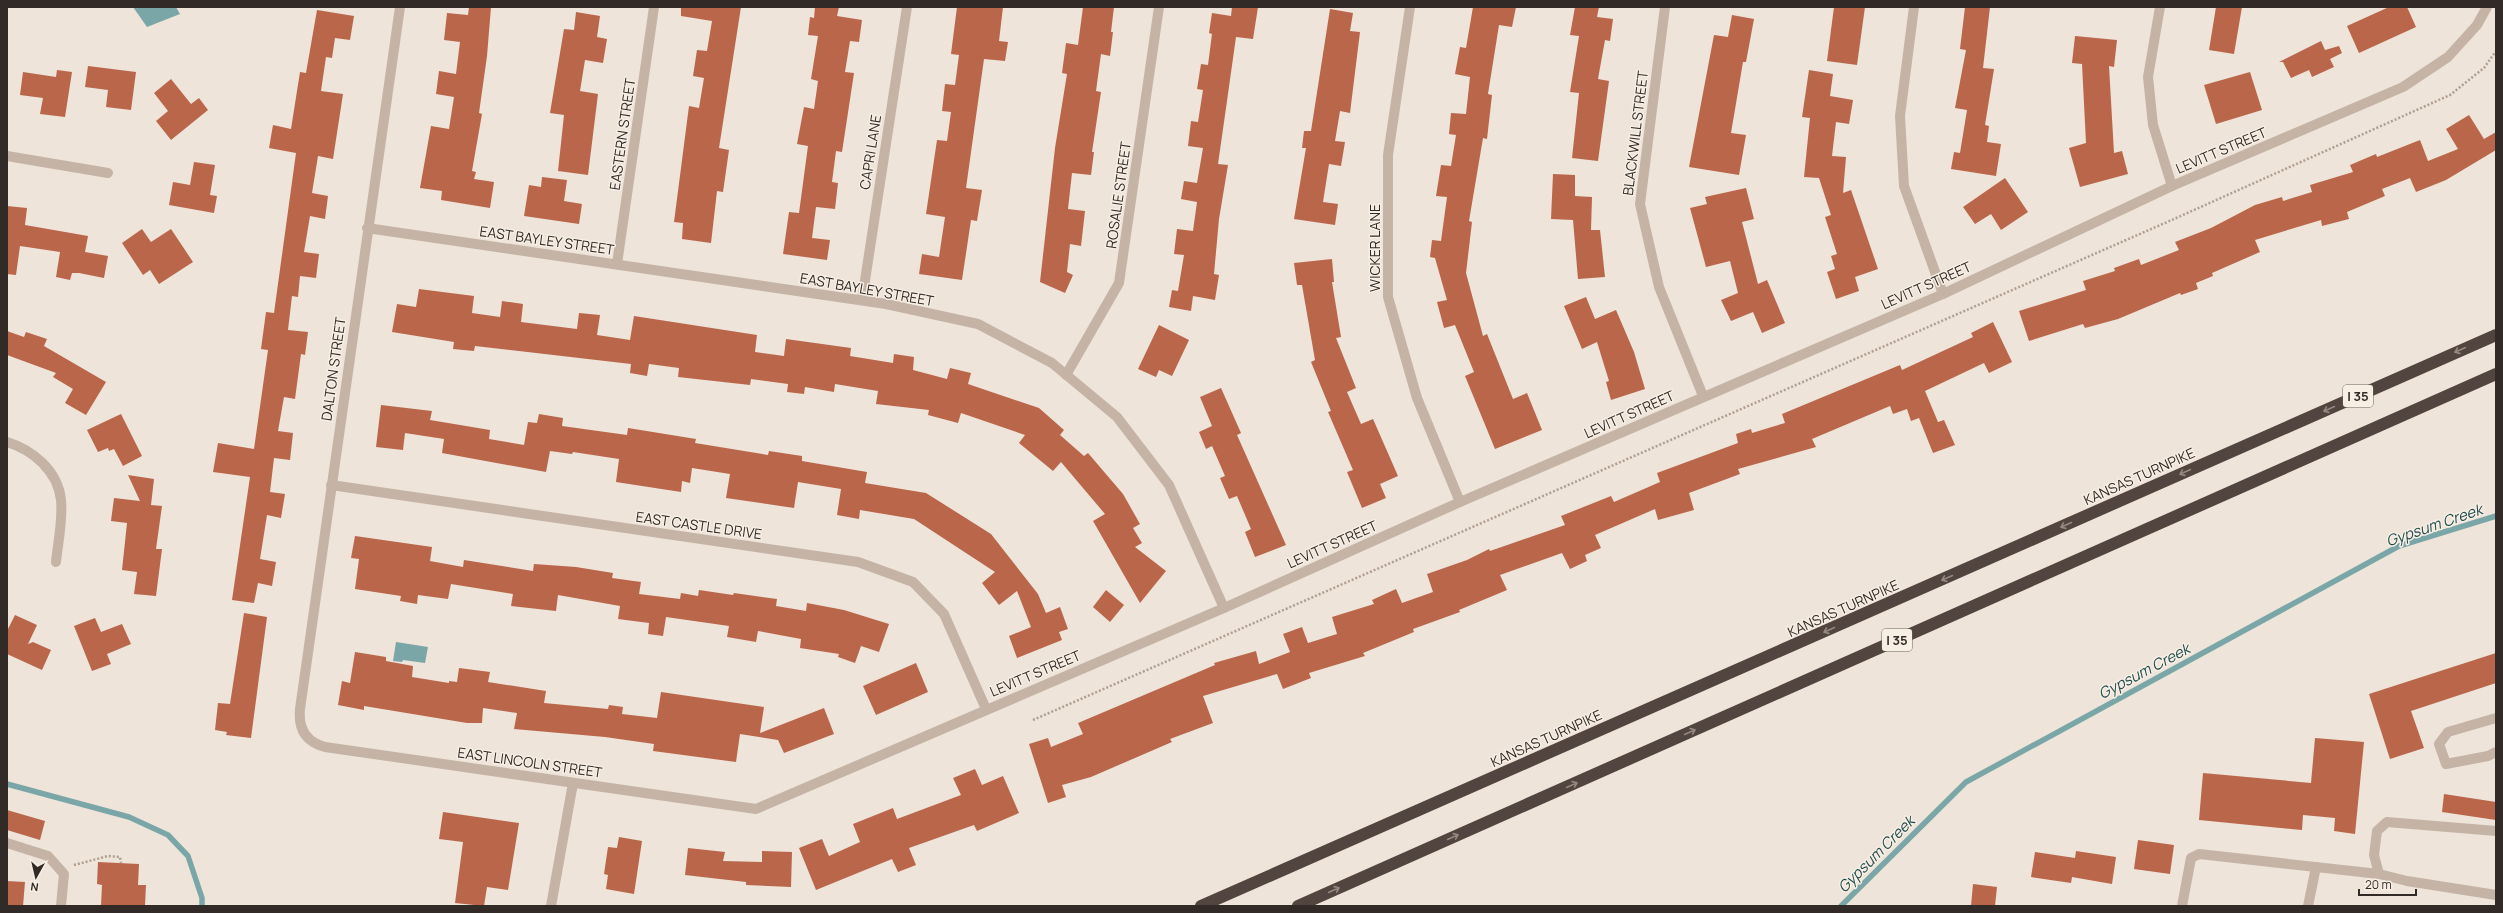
<svg xmlns="http://www.w3.org/2000/svg" width="2503" height="913" viewBox="0 0 2503 913" font-family="Manrope,sans-serif">
<style>
.water{fill:#7ba6a8}
.lines{fill:none;stroke-linecap:round;stroke-linejoin:round}
.stream{stroke:#7ba6a8;stroke-width:5.5}
.building{fill:#ba664b}
.path{stroke:#b09e91;stroke-width:2.5;stroke-dasharray:2 2;stroke-linecap:butt}
.minor{stroke:#c5b4a6;stroke-width:10}
.highway{stroke:#52443e;stroke-width:12}
.oneway{stroke:#948880}
.labels{text-anchor:middle;dominant-baseline:central;stroke-width:3;stroke-linejoin:round;paint-order:stroke}
.shield{fill:#f7eee4;stroke:#6d655f;stroke-width:1}
.shield-label{font-size:13px;font-weight:bold;fill:#322a26}
.street-label{font-size:14px;fill:#322a26;stroke:#f7eee4}
.water-label{font-size:15px;font-style:italic;fill:#204c4f;stroke:#f7eee4}
</style>
<rect width="100%" height="100%" fill="#eee4d9"/>
<g class="water">
<polygon points="133,7 176,7 180,14 147,27"/>
<polygon points="396,642 428,647 425,663 403,660 402,662 393,661"/>
</g>
<g class="lines">
<g class="stream">
<polyline points="7,784 129,817 168,835 188,856 202,898 202,906"/>
<polyline points="1841,906 1966,782 2399,546 2496,516"/>
</g>
</g>
<g class="building">
<polygon points="469,7 491,7 487,56 479,113 482,114 472,171 476,172 474,179 494,182 490,208 441,200 442,191 420,188 431,126 449,129 454,97 436,94 439,71 456,74 460,42 444,40 447,13 468,15"/>
<polygon points="681,7 741,7 719,148 729,150 723,192 717,191 711,243 682,239 683,223 674,222 689,106 699,108 704,78 693,76 697,50 707,51 712,21 681,16"/>
<polygon points="815,7 839,7 837,16 862,20 859,42 850,41 845,72 854,73 842,152 836,151 832,182 838,183 835,209 816,207 812,238 830,240 827,260 783,254 789,212 799,213 808,146 797,144 804,107 814,109 818,81 811,79 818,36 808,35 810,17 814,18"/>
<polygon points="957,7 1003,7 999,41 1008,42 1005,61 984,59 966,188 982,190 977,221 971,220 962,280 919,274 922,254 939,257 945,217 926,214 937,140 947,141 951,112 942,111 945,84 955,85 959,55 951,54"/>
<polygon points="1083,7 1114,7 1111,32 1113,32 1110,56 1101,54 1096,91 1101,92 1092,152 1094,152 1091,175 1072,173 1068,209 1085,211 1081,246 1070,244 1067,272 1073,275 1065,293 1040,282 1055,148 1067,74 1062,73 1066,43 1078,45"/>
<polygon points="1232,7 1258,7 1253,39 1236,37 1226,108 1218,164 1228,165 1219,219 1214,274 1219,275 1215,300 1193,296 1191,311 1169,307 1172,290 1178,291 1184,255 1174,254 1177,229 1193,231 1197,202 1181,199 1184,181 1197,183 1203,148 1188,146 1191,121 1198,122 1203,90 1197,89 1201,64 1208,65 1212,34 1209,33 1212,13 1231,16"/>
<polygon points="1473,7 1516,7 1512,27 1499,25 1488,94 1492,95 1487,139 1483,138 1469,221 1472,222 1466,273 1483,336 1487,334 1513,399 1527,393 1542,430 1495,449 1465,376 1474,372 1455,325 1444,328 1437,302 1447,300 1435,258 1430,257 1432,240 1441,241 1447,197 1436,196 1441,165 1451,166 1456,135 1449,134 1451,113 1466,114 1470,77 1455,74 1460,47 1466,48"/>
<polygon points="1575,7 1599,7 1597,17 1613,19 1610,41 1605,40 1598,79 1609,81 1598,161 1572,158 1579,93 1570,92 1579,36 1570,35"/>
<polygon points="1834,7 1865,7 1857,65 1827,61"/>
<polygon points="1965,7 1990,7 1983,68 1994,69 1985,125 1989,126 1987,142 2001,144 1996,176 1951,169 1954,152 1960,153 1967,110 1955,108 1966,50 1960,49"/>
<polygon points="2216,7 2242,7 2234,54 2209,50"/>
<polygon points="2389,7 2407,7 2416,27 2359,53 2347,26"/>
<polygon points="1330,9 1353,13 1350,31 1360,32 1350,113 1340,111 1335,141 1345,142 1341,166 1329,164 1323,202 1338,204 1335,225 1294,219 1306,148 1302,148 1304,131 1311,131"/>
<polygon points="317,10 354,16 350,40 335,38 332,58 326,57 321,91 343,94 333,159 318,156 312,193 328,196 325,219 310,216 304,252 319,254 316,278 300,276 298,297 292,296 288,330 308,332 305,355 301,354 295,399 284,397 278,431 293,433 290,460 274,458 270,492 285,494 281,518 267,515 260,559 276,562 272,586 258,583 254,603 232,600 250,477 213,472 218,443 254,449 268,350 261,349 266,312 274,313 296,153 269,148 273,125 291,129 300,72 306,73"/>
<polygon points="576,12 600,16 597,37 607,39 603,63 585,60 580,91 598,94 588,175 558,171 564,115 550,113 564,29 574,30"/>
<polygon points="1732,15 1754,19 1746,62 1743,62 1731,133 1746,135 1739,175 1689,167 1714,35 1728,37"/>
<polygon points="2075,36 2117,40 2114,67 2109,66 2114,153 2122,151 2128,174 2080,187 2069,148 2086,143 2082,64 2072,63"/>
<polygon points="2321,41 2325,50 2339,46 2342,53 2330,59 2334,67 2312,77 2309,70 2291,78 2283,62 2279,62"/>
<polygon points="88,66 136,72 131,110 106,107 108,90 85,87"/>
<polygon points="57,70 72,72 65,117 40,114 43,98 20,95 23,72 56,77"/>
<polygon points="1809,70 1833,74 1830,96 1853,100 1849,124 1836,122 1832,156 1846,157 1843,193 1851,190 1878,269 1855,277 1859,291 1836,299 1827,272 1835,269 1831,256 1837,254 1825,217 1831,215 1819,178 1804,177 1810,118 1802,117"/>
<polygon points="2250,72 2262,110 2216,124 2204,85"/>
<polygon points="171,79 191,104 199,98 208,110 171,140 156,121 168,111 154,93"/>
<polygon points="2469,115 2484,139 2496,132 2496,150 2446,180 2416,192 2410,178 2382,189 2385,196 2347,212 2349,219 2322,226 2321,220 2255,240 2260,252 2212,273 2213,276 2196,283 2198,289 2181,295 2180,293 2118,319 2085,328 2083,324 2029,341 2019,311 2086,290 2083,281 2115,271 2114,268 2139,259 2141,265 2179,250 2175,242 2211,228 2255,205 2282,197 2283,201 2312,192 2310,185 2353,172 2350,165 2376,154 2377,157 2420,140 2428,161 2458,149 2446,129"/>
<polygon points="194,162 215,165 210,195 217,196 214,213 169,205 173,182 190,185"/>
<polygon points="1553,174 1575,175 1575,196 1592,197 1591,230 1600,230 1605,277 1578,279 1573,220 1551,219"/>
<polygon points="542,177 567,180 564,201 582,204 579,224 524,216 529,185 541,187"/>
<polygon points="2005,178 2028,212 2001,230 1991,214 1975,224 1963,207"/>
<polygon points="1746,188 1754,219 1742,222 1758,284 1767,280 1785,323 1762,333 1753,312 1731,321 1721,300 1738,293 1730,261 1706,267 1690,208 1707,204 1705,197"/>
<polygon points="7,206 27,208 25,225 88,236 85,252 108,256 104,278 79,273 72,273 70,280 56,277 60,252 20,246 16,275 7,274"/>
<polygon points="142,229 151,242 171,229 193,262 159,284 150,270 143,275 122,243"/>
<polygon points="1332,259 1334,282 1332,282 1341,337 1336,338 1356,388 1347,392 1361,424 1373,419 1398,476 1380,484 1386,498 1362,508 1347,472 1353,470 1328,412 1331,411 1311,362 1315,360 1302,285 1297,285 1294,263"/>
<polygon points="419,289 474,296 472,313 500,317 502,301 523,304 521,322 577,329 579,313 600,315 597,335 630,340 634,316 757,335 755,352 784,356 786,339 851,348 850,356 893,363 894,354 914,357 913,370 947,379 950,368 971,373 968,384 1039,408 1064,430 1060,435 1084,456 1088,453 1123,494 1140,524 1133,528 1142,543 1135,547 1166,571 1140,603 1093,521 1105,514 1061,462 1053,471 1019,443 1025,435 961,413 958,423 928,415 929,410 876,404 878,391 835,384 834,392 805,387 804,394 787,392 788,384 751,379 750,385 678,377 679,368 649,364 647,376 630,373 631,364 475,346 474,351 453,349 454,342 392,332 397,304 416,307"/>
<polygon points="1586,297 1595,319 1616,310 1634,352 1645,389 1611,400 1606,382 1609,381 1597,342 1582,349 1564,306"/>
<polygon points="1993,322 2012,362 1989,373 1984,363 1925,391 1938,422 1944,420 1955,445 1933,453 1919,418 1911,421 1907,409 1893,414 1890,406 1812,439 1816,447 1738,469 1740,474 1689,493 1694,510 1658,520 1655,509 1595,535 1601,548 1585,555 1587,561 1570,569 1562,553 1500,575 1507,590 1459,610 1460,612 1413,629 1414,632 1363,653 1365,656 1309,673 1311,678 1283,689 1277,674 1203,696 1213,723 1170,739 1172,742 1091,777 1062,785 1066,797 1048,803 1029,744 1048,738 1051,747 1083,734 1078,723 1215,665 1214,663 1256,651 1259,664 1290,652 1283,634 1302,627 1308,643 1337,634 1332,617 1374,604 1372,600 1396,589 1402,603 1433,592 1427,574 1467,560 1489,549 1490,551 1565,525 1561,516 1611,496 1614,502 1660,482 1657,473 1738,443 1736,434 1751,429 1752,433 1785,423 1782,414 1900,365 1902,370 1973,337 1971,333"/>
<polygon points="1159,325 1189,340 1172,376 1159,370 1156,377 1138,369"/>
<polygon points="7,331 24,337 26,332 47,339 44,346 106,382 86,415 65,403 73,389 53,377 56,373 7,355"/>
<polygon points="1221,388 1241,433 1237,435 1286,545 1255,557 1245,532 1251,529 1237,496 1229,499 1220,478 1225,476 1212,446 1206,449 1199,432 1212,426 1200,397"/>
<polygon points="381,405 432,411 430,420 490,430 489,439 524,445 528,422 537,423 539,414 563,418 562,426 627,435 628,428 696,439 695,443 768,455 769,451 802,456 802,461 867,472 865,483 926,493 991,534 1038,594 1046,613 1060,607 1068,629 1059,632 1062,640 1017,658 1009,636 1031,627 1017,591 999,605 982,583 995,572 914,519 860,510 859,519 837,515 841,489 798,482 794,508 726,498 730,474 692,468 690,483 682,481 681,492 616,482 619,459 573,452 572,454 550,451 546,472 442,453 444,439 405,433 403,450 376,447"/>
<polygon points="121,414 142,456 123,466 114,449 109,451 108,448 98,452 87,430"/>
<polygon points="128,475 154,479 151,505 162,506 156,549 162,549 156,596 134,594 137,572 122,570 127,523 111,521 114,498 140,501"/>
<polygon points="355,536 432,547 430,561 463,567 464,560 533,571 534,564 576,567 613,573 612,578 641,582 639,594 680,599 681,593 698,596 699,590 733,595 734,593 777,599 776,606 806,611 807,603 844,610 889,624 879,652 861,646 855,663 838,657 839,654 800,648 801,639 758,631 756,642 727,637 729,626 666,617 663,636 648,634 649,623 618,619 620,606 558,595 556,611 511,606 513,594 451,584 448,599 418,595 417,604 400,601 401,596 355,589 359,559 351,558"/>
<polygon points="1106,590 1124,605 1110,622 1093,607"/>
<polygon points="244,613 267,617 251,738 226,735 227,732 215,730 218,703 230,704"/>
<polygon points="15,615 37,625 28,644 33,642 51,650 42,670 7,654 7,631"/>
<polygon points="95,618 101,632 122,624 131,644 107,654 111,664 92,671 74,626"/>
<polygon points="355,652 386,657 386,661 413,666 412,677 449,683 449,681 457,682 459,668 490,672 488,682 546,691 544,703 608,709 609,705 623,707 622,714 657,718 661,692 764,707 760,733 824,708 834,734 784,753 778,740 740,734 736,762 653,751 654,744 605,737 514,729 517,713 483,708 482,723 467,723 364,706 364,710 338,705 342,681 350,683"/>
<polygon points="2496,653 2496,683 2411,711 2424,748 2390,759 2369,694"/>
<polygon points="916,663 928,692 876,715 863,686"/>
<polygon points="2315,738 2364,742 2355,834 2334,831 2335,818 2303,815 2302,830 2199,820 2203,773 2311,783"/>
<polygon points="975,769 982,785 1003,776 1019,813 977,831 974,825 909,848 916,865 898,872 892,859 816,890 799,848 822,839 829,856 860,842 853,824 893,808 897,819 961,795 953,778"/>
<polygon points="2444,794 2496,802 2496,820 2442,812"/>
<polygon points="7,810 45,821 40,840 7,830"/>
<polygon points="443,812 519,823 508,890 487,887 484,906 455,903 463,842 439,839"/>
<polygon points="619,837 642,841 634,894 606,889 608,875 604,874 608,847 617,848"/>
<polygon points="2138,840 2174,845 2170,874 2134,869"/>
<polygon points="688,848 725,852 723,861 762,862 762,851 792,852 791,887 746,885 746,882 685,875"/>
<polygon points="2076,851 2116,857 2112,884 2072,877 2071,883 2031,877 2035,852 2075,858"/>
<polygon points="98,862 139,864 138,885 146,885 145,906 101,906 102,885 97,884"/>
<polygon points="7,881 25,882 23,906 7,906"/>
<polygon points="1973,884 1997,887 1995,906 1971,906"/>
</g>
<g class="lines">
<g class="path">
<polyline points="1033,720 2174,219 2450,95 2484,68 2496,51"/>
<polyline points="74,865 108,856 120,857 121,863"/>
</g>
<g class="minor">
<path d="M 400,7 L 300,709 C 298,729 306,742 325,747 L 756,809 L 1224,608 L 1460,502 L 1943,294 L 2172,186 L 2403,87 L 2448,57 L 2477,25 L 2487,7"/>
<polyline points="1410,7 1388,155 1388,297 1417,398 1460,502"/>
<polyline points="1665,7 1640,204 1659,287 1703,396"/>
<polyline points="1914,7 1900,116 1904,186 1943,294"/>
<polyline points="2160,7 2148,77 2153,125 2172,186"/>
<polyline points="7,156 108,173"/>
<polyline points="367,228 886,304 978,324 1052,363 1117,417 1169,485 1224,608"/>
<polyline points="617,264 654,7"/>
<polyline points="862,300 907,7"/>
<polyline points="1066,375 1119,283 1159,7"/>
<path d="M 7,442 C 33,450 58,471 61,500 C 63,520 58,542 56,562"/>
<polyline points="331,485 858,562 913,582 944,614 986,709"/>
<polyline points="2496,718 2448,732 2439,744 2446,764 2488,756 2496,752"/>
<polyline points="2496,831 2387,822 2377,831 2374,855 2379,874 2407,881 2496,895"/>
<polyline points="7,843 48,856 64,874 61,906"/>
<polyline points="551,906 573,783"/>
<polyline points="2182,906 2191,858 2199,854 2379,874"/>
<polyline points="2308,906 2316,867"/>
</g>
<g class="highway">
<polyline points="1201,906 2496,335"/>
<polyline points="1298,906 2496,374"/>
</g>
</g>
<defs><path id="oneway-shaft" d="M-6 0H5M1.5-3L5.5 0L1.5 3" fill="none" stroke-width="1.6" stroke-linecap="round" stroke-linejoin="round"/></defs>
<g class="oneway">
<use href="#oneway-shaft" transform="translate(2460 350) rotate(156)"/>
<use href="#oneway-shaft" transform="translate(2329 409) rotate(156)"/>
<use href="#oneway-shaft" transform="translate(2185 472) rotate(156)"/>
<use href="#oneway-shaft" transform="translate(2066 525) rotate(156)"/>
<use href="#oneway-shaft" transform="translate(1947 578) rotate(156)"/>
<use href="#oneway-shaft" transform="translate(1829 630) rotate(156)"/>
<use href="#oneway-shaft" transform="translate(1690 732) rotate(-24)"/>
<use href="#oneway-shaft" transform="translate(1572 785) rotate(-24)"/>
<use href="#oneway-shaft" transform="translate(1453 837) rotate(-24)"/>
<use href="#oneway-shaft" transform="translate(1334 890) rotate(-24)"/>
</g>
<g class="labels">
<g class="shield">
<rect x="2343" y="385" width="30" height="22" rx="3"/>
<rect x="1882" y="629" width="30" height="22" rx="3"/>
</g>
<g class="shield-label">
<text x="2358" y="396">I 35</text>
<text x="1897" y="640">I 35</text>
</g>
<g class="street-label">
<text transform="translate(1635 133) rotate(-83)">BLACKWILL STREET</text>
<text transform="translate(622 134) rotate(-82)">EASTERN STREET</text>
<text transform="translate(2221 150) rotate(-23)">LEVITT STREET</text>
<text transform="translate(870 152) rotate(-81)">CAPRI LANE</text>
<text transform="translate(1118 195) rotate(-82)">ROSALIE STREET</text>
<text transform="translate(547 240) rotate(8)">EAST BAYLEY STREET</text>
<text transform="translate(1374 248) rotate(-90)">WICKER LANE</text>
<text transform="translate(1926 285) rotate(-24)">LEVITT STREET</text>
<text transform="translate(867 289) rotate(10)">EAST BAYLEY STREET</text>
<text transform="translate(333 369) rotate(-82)">DALTON STREET</text>
<text transform="translate(1629 414) rotate(-24)">LEVITT STREET</text>
<text transform="translate(2139 476) rotate(-24)">KANSAS TURNPIKE</text>
<text transform="translate(699 525) rotate(8)">EAST CASTLE DRIVE</text>
<text transform="translate(1332 544) rotate(-24)">LEVITT STREET</text>
<text transform="translate(1843 608) rotate(-24)">KANSAS TURNPIKE</text>
<text transform="translate(1035 673) rotate(-23)">LEVITT STREET</text>
<text transform="translate(1546 738) rotate(-24)">KANSAS TURNPIKE</text>
<text transform="translate(530 762) rotate(8)">EAST LINCOLN STREET</text>
</g>
<g class="water-label">
<text transform="translate(2434 525) rotate(-19)">Gypsum Creek</text>
<text transform="translate(2144 671) rotate(-28)">Gypsum Creek</text>
<text transform="translate(1876 854) rotate(-45)">Gypsum Creek</text>
</g>
</g>
<rect width="2503" height="913" fill="none" stroke="#322a26" stroke-width="16"/>
<g transform="translate(36 877) rotate(188)" stroke="#f7eee4" stroke-width="3" paint-order="stroke">
<path d="M0-3L7 15L0 10L-7 15Z" fill="#322a26"/>
<text y="-6" font-size="11" font-weight="bold" text-anchor="middle" fill="#322a26">N</text>
</g>
<path d="M2359 889v6h57v-6" fill="none" stroke="#322a26" stroke-width="2"/>
<text x="2365" y="889" font-size="12" fill="#322a26" stroke="#f7eee4" stroke-width="3" paint-order="stroke">20 m</text>
</svg>
